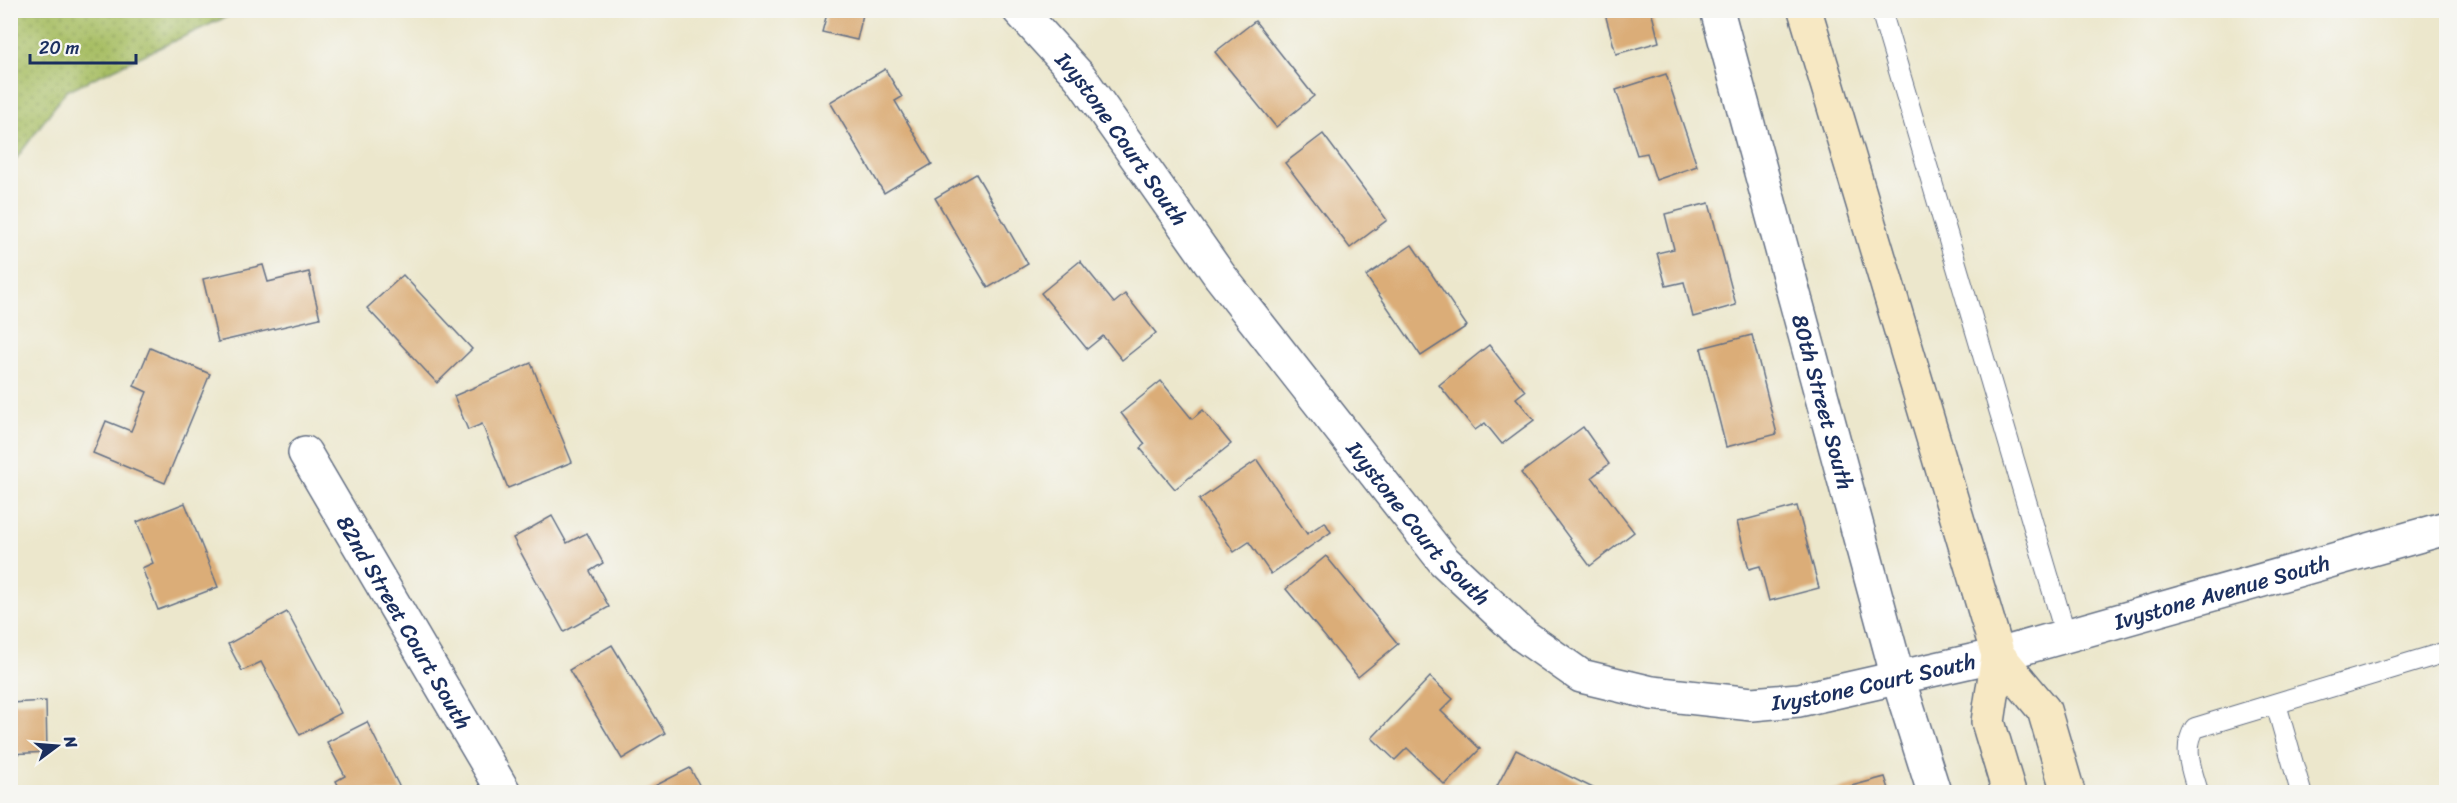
<svg xmlns="http://www.w3.org/2000/svg" width="2457" height="803" viewBox="0 0 2457 803" font-family="Sriracha,sans-serif">
<style>
.park{fill:url(#park-dots);stroke:#617660;stroke-width:1.5}
.building{fill:#dbad78}
.lines{fill:none;stroke-linecap:round;stroke-linejoin:round}
.service-casing{stroke:#646f84;stroke-width:22}
.minor-casing{stroke:#646f84;stroke-width:36}
.secondary-casing{stroke:#646f84;stroke-width:36}
.service{stroke:#fff;stroke-width:20}
.minor{stroke:#fff;stroke-width:33}
.secondary{stroke:#f7e8c3;stroke-width:33}
.labels{text-anchor:middle;dominant-baseline:central;stroke-width:4.5;stroke-linejoin:round;paint-order:stroke}
.street-label{font-size:22px;fill:#1b2f5e;stroke:#f6f6f2}
</style>
<defs>
<pattern id="park-dots" width="8" height="8" patternUnits="userSpaceOnUse" patternTransform="scale(1.5)"><rect width="8" height="8" fill="#a7be63"/><path d="M2 2h.1M6 6h.1" fill="none" stroke="#879b55" stroke-width="1.8" stroke-linecap="round"/></pattern>
</defs>
<rect width="100%" height="100%" fill="#f6f6f2"/>
<filter id="ink" filterUnits="userSpaceOnUse"><feTurbulence type="fractalNoise" baseFrequency=".0167" numOctaves="2"/><feDisplacementMap in="SourceGraphic" scale="12" xChannelSelector="R" yChannelSelector="G"/><feConvolveMatrix kernelMatrix="1 2 1 2 8 2 1 2 1" color-interpolation-filters="sRGB"/></filter>
<filter id="wash" filterUnits="userSpaceOnUse"><feTurbulence type="fractalNoise" baseFrequency=".008" numOctaves="4" result="noise"/><feDisplacementMap in="SourceGraphic" scale="24" xChannelSelector="R" yChannelSelector="G"/><feGaussianBlur stdDeviation="1.35" result="paint"/><feColorMatrix in="noise" values="0 0 0 0 0 0 0 0 0 0 0 0 0 0 0 0 0 1.4 0 .05"/><feComposite in="paint" operator="in"/></filter>
<g filter="url(#wash)">
<rect width="100%" height="100%" fill="#ece7cc"/>
<polygon class="park" points="11,10 239,10 239,11 66,91 11,166"/>
<g id="blocks">
<g class="building">
<polygon points="828,10 864,10 857,40 822,32"/>
<polygon points="1604,10 1651,10 1659,42 1616,54"/>
<polygon points="1255,21 1314,96 1276,127 1215,52"/>
<polygon points="885,69 902,97 895,101 932,164 884,193 830,102"/>
<polygon points="1666,74 1697,166 1656,180 1647,153 1637,155 1616,90"/>
<polygon points="1323,134 1387,220 1350,248 1285,163"/>
<polygon points="976,174 1028,264 988,288 935,198"/>
<polygon points="1709,203 1736,305 1693,317 1684,282 1666,286 1657,253 1674,249 1665,214"/>
<polygon points="1412,245 1467,326 1421,356 1366,276"/>
<polygon points="1080,261 1114,303 1125,294 1156,333 1122,360 1103,336 1087,349 1041,293"/>
<polygon points="263,265 268,282 309,272 320,318 218,342 203,279"/>
<polygon points="403,275 472,349 437,383 367,308"/>
<polygon points="1752,335 1777,434 1726,447 1701,348"/>
<polygon points="1489,345 1525,391 1516,398 1534,420 1502,444 1485,423 1475,430 1439,385"/>
<polygon points="150,348 210,374 165,483 93,453 106,421 131,431 147,392 134,386"/>
<polygon points="531,363 572,462 508,488 482,424 468,430 454,396"/>
<polygon points="1161,381 1192,419 1203,410 1231,444 1175,489 1140,448 1145,444 1121,413"/>
<polygon points="1583,427 1609,464 1592,477 1634,532 1590,566 1521,473"/>
<polygon points="1257,460 1307,534 1325,522 1331,532 1271,574 1249,542 1234,552 1199,500"/>
<polygon points="185,503 218,587 158,610 142,568 153,563 137,522"/>
<polygon points="1797,506 1819,588 1769,601 1760,566 1749,569 1737,522"/>
<polygon points="552,516 567,543 587,533 603,563 590,571 609,607 564,632 513,538"/>
<polygon points="1326,556 1398,644 1358,677 1286,589"/>
<polygon points="287,612 341,713 300,735 261,662 242,671 228,644"/>
<polygon points="612,645 665,733 622,759 569,670"/>
<polygon points="1430,677 1453,699 1441,711 1480,749 1445,785 1407,748 1395,760 1372,738"/>
<polygon points="46,701 47,752 10,754 10,703"/>
<polygon points="367,722 402,792 342,792 336,781 345,776 327,742"/>
<polygon points="1516,750 1601,792 1494,792"/>
<polygon points="690,768 703,792 643,792"/>
<polygon points="1885,777 1890,792 1829,792"/>
</g>
</g>
</g>
<g filter="url(#ink)">
<use href="#blocks" fill-opacity="0" stroke="#646f84" stroke-width="1.5"/>
<g class="lines">
<g class="service-casing">
<g id="service">
<polyline points="1881,10 2066,636"/>
<polyline points="2276,704 2301,792"/>
<path d="M 2198,792 C 2192,771 2182,748 2195,728 L 2446,652"/>
</g>
</g>
<g class="minor-casing">
<g id="minor">
<path id="s1" d="M 1019,10 L 1080,77 L 1220,276 L 1444,561 L 1524,636 L 1581,676 L 1652,693 L 1752,704 L 1799,700 L 1998,655 L 2446,528"/>
<path id="s2" d="M 1717,10 L 1898,678 L 1934,792"/>
<path id="s3" d="M 305,453 L 504,792"/>
</g>
</g>
<g class="secondary-casing">
<g id="secondary">
<polyline points="1805,10 1998,655 2044,710 2068,792"/>
<polyline points="1998,655 1988,722 2009,792"/>
</g>
</g>
<use href="#service" class="service"/>
<use href="#minor" class="minor"/>
<use href="#secondary" class="secondary"/>
</g>
</g>
<g class="labels">
<g class="street-label">
<text stroke="none"><textPath href="#s1" startOffset="165">Ivystone Court South</textPath></text>
<text stroke="none"><textPath href="#s2" startOffset="406">80th Street South</textPath></text>
<text stroke="none"><textPath href="#s1" startOffset="651">Ivystone Court South</textPath></text>
<text stroke="none"><textPath href="#s1" startOffset="1533">Ivystone Avenue South</textPath></text>
<text stroke="none"><textPath href="#s3" startOffset="196">82nd Street Court South</textPath></text>
<text stroke="none"><textPath href="#s1" startOffset="1173">Ivystone Court South</textPath></text>
</g>
</g>
<rect width="2457" height="803" fill="none" stroke="#f6f6f2" stroke-width="36"/>
<g transform="translate(57 746) rotate(74)" stroke="#f6f6f2" stroke-width="4.5" paint-order="stroke">
<path d="M0-4.5L10 22L0 15L-10 22Z" fill="#1b2f5e"/>
<text y="-9" font-size="16" font-weight="bold" text-anchor="middle" fill="#1b2f5e">N</text>
</g>
<path d="M30 54v9h106v-9" fill="none" stroke="#1b2f5e" stroke-width="3"/>
<text x="39" y="54" font-size="18" fill="#1b2f5e" stroke="#f6f6f2" stroke-width="4.5" paint-order="stroke">20 m</text>
</svg>
